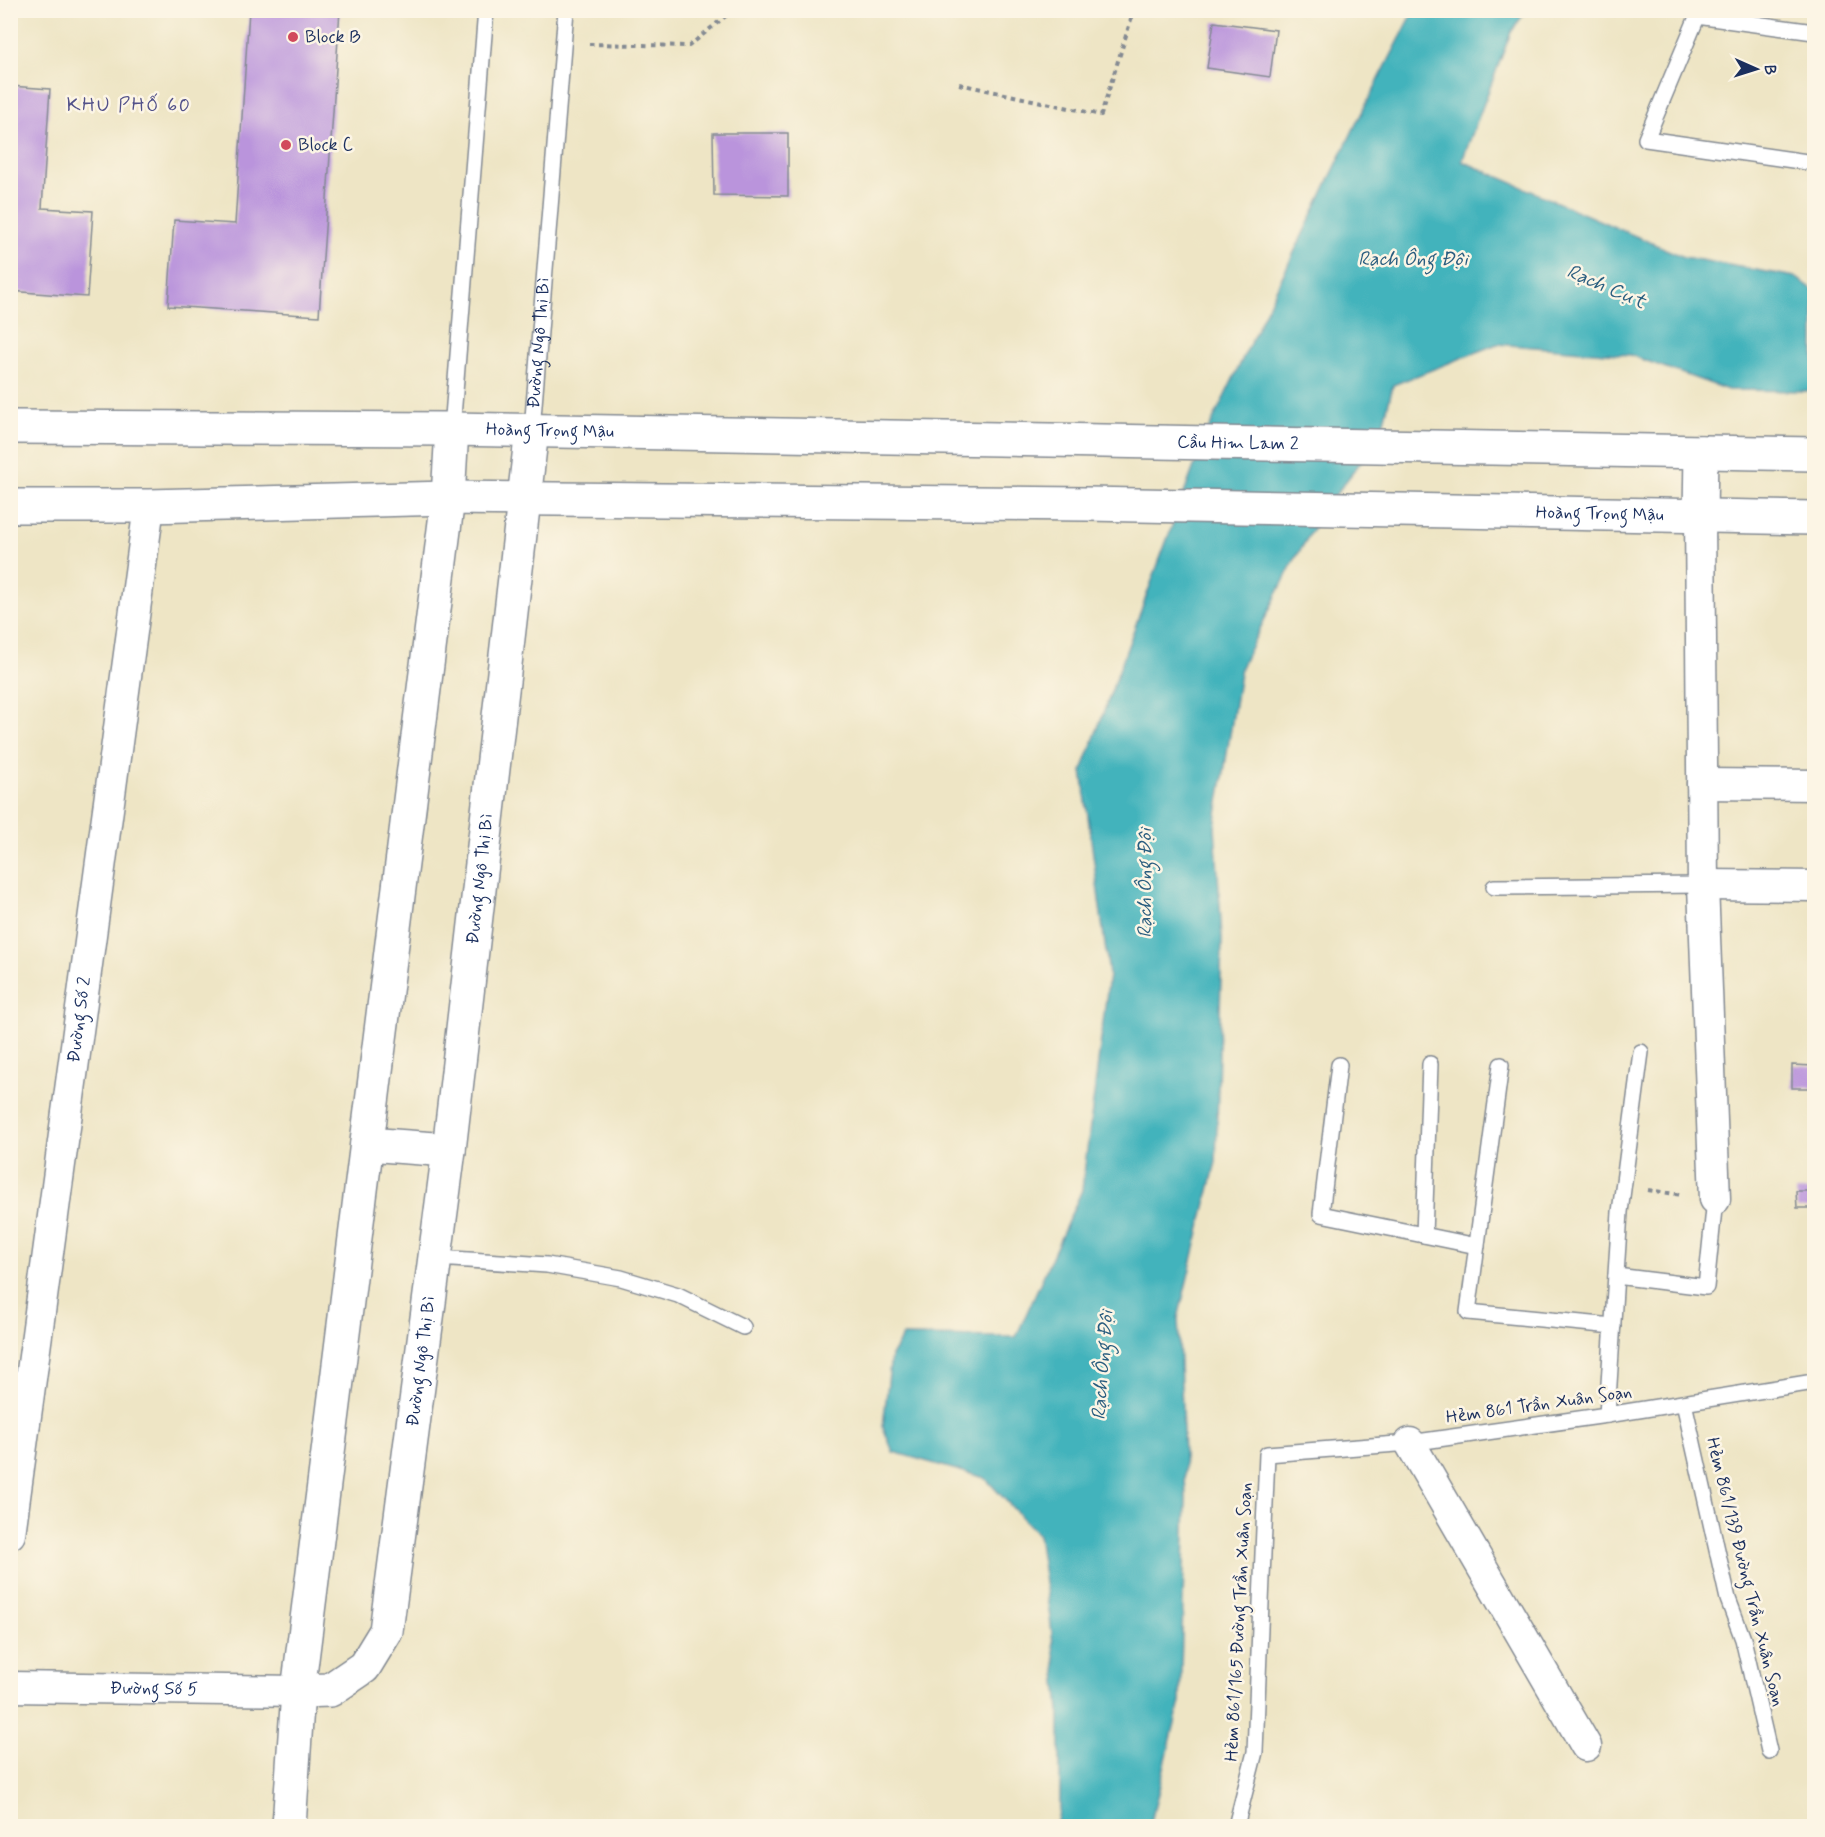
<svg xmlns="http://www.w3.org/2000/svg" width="1825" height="1837" viewBox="0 0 1825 1837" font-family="Mynerve,sans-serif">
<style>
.water{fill:#43b3bc;stroke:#2f718d;stroke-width:1.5}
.building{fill:#ba94dc}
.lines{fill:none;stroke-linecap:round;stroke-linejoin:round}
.service-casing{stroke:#848a92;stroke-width:18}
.minor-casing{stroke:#848a92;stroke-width:33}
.tertiary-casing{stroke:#848a92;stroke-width:36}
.secondary-casing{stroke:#848a92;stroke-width:36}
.path{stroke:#848a92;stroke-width:4;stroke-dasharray:4.5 4.5;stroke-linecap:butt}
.service{stroke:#fff;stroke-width:15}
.minor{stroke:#fff;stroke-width:30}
.tertiary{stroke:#fff;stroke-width:33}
.secondary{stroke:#fff;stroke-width:33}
.poi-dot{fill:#d1495b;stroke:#fcf5e5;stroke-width:2}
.labels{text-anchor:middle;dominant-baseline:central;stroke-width:5;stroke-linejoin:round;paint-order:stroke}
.poi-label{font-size:18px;fill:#1b2f5e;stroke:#fcf5e5;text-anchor:start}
.street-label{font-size:18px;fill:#1b2f5e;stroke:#fcf5e5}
.neighbourhood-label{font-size:20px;letter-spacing:1.5px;fill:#53528a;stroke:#fcf5e5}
.water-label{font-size:20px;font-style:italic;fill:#295d7f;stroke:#fcf5e5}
</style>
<rect width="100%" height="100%" fill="#fcf5e5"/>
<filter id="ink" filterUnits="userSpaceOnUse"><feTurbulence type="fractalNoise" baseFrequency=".0167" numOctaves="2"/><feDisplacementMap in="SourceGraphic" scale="12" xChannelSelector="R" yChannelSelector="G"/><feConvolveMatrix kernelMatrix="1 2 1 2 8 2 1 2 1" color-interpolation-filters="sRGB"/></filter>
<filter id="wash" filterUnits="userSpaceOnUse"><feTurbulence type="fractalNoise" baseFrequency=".008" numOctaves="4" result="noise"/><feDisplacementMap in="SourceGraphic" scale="24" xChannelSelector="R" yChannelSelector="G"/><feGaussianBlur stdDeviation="1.35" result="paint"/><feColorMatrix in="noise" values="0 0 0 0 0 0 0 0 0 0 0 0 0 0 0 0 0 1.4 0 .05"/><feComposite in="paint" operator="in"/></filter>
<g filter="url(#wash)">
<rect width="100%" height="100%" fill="#eee5c5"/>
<polygon class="water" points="1414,11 1526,11 1511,32 1462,161 1684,257 1795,277 1814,290 1814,391 1728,390 1630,355 1497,344 1393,385 1380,437 1323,511 1291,566 1241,667 1215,827 1222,938 1216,1162 1178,1318 1186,1499 1180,1702 1150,1826 1056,1826 1060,1807 1060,1710 1051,1625 1038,1535 985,1478 893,1452 883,1427 891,1356 903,1336 1016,1337 1082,1190 1109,975 1082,771 1204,439 1355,126"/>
<g id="blocks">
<g class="building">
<polygon points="249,10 340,10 319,316 168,306 174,220 235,224"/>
<polygon points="1214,22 1276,30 1270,77 1207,68"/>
<polygon points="10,86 50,89 42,208 93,211 87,297 10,291"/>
<polygon points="713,133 788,133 788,196 714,195"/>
<polygon points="1792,1065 1814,1066 1814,1088 1792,1088"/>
<polygon points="1796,1191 1814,1191 1814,1208 1797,1208"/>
<rect x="1811" y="1241" width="3" height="40"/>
</g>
</g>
</g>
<g filter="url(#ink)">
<use href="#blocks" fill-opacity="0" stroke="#848a92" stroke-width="1.5"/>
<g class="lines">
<g class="service-casing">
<g id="service">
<polyline points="1700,10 1646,139 1814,163"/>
<polyline points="1697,16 1814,32"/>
<polyline points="452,429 486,10"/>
<path id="s1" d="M 532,430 L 566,10"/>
<polyline points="1494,887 1703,885"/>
<polyline points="1339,1065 1321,1214 1477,1246"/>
<polyline points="1501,1065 1468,1312 1613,1326"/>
<polyline points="1424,1235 1430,1064"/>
<polyline points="436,1258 547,1265 621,1278 678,1295 743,1327"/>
<polyline points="1616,1276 1706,1287 1715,1199"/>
<polyline points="1684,1403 1728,1599 1743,1639 1769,1751"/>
<polyline points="1607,1415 1620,1212 1641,1052"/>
<polyline points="1236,1826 1255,1752 1267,1454 1410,1443 1607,1415 1814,1382"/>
</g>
</g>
<g class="minor-casing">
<g id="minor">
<polyline points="1700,516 1703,885 1715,1199"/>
<polyline points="1702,784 1814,785"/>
<polyline points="1703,885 1814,886"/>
<polyline points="1410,1443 1586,1746"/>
<path id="s2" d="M 10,1534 L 149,506"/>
<path id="s3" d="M 10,1687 L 298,1691"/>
</g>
</g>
<g class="tertiary-casing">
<g id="tertiary">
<polyline points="367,1144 449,1150"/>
<path id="s4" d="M 298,1691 L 330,1690 L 364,1667 L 386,1631 L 449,1150 L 532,430"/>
<polyline points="289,1826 298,1691 448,498 452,429"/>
</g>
</g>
<g class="secondary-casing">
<g id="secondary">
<path id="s5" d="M 10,427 L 452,429 L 1814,454"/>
<path id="s6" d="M 10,506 L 149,506 L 448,498 L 1087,504 L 1814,518"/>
<polyline points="1700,516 1701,452"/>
</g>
</g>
<g class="path">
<polyline points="589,44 689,46 733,10"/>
<polyline points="959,84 1101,115 1134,10"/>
<polyline points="1648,1190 1682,1195"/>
</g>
<use href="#service" class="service"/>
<use href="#minor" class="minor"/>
<use href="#tertiary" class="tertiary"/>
<use href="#secondary" class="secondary"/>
</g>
</g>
<g class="poi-dot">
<circle cx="293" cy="37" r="6"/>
<circle cx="286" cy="145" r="6"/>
</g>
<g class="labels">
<g class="poi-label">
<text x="305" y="37">Block B</text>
<text x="298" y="145">Block C</text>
</g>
<g class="street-label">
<text stroke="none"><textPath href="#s1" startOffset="87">Đường Ngô Thị Bì</textPath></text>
<text stroke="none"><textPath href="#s5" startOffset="540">Hoàng Trọng Mậu</textPath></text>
<text stroke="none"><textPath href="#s5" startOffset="1228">Cầu Him Lam 2</textPath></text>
<text stroke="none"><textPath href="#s6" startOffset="1590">Hoàng Trọng Mậu</textPath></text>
<text stroke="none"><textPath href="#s4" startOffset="873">Đường Ngô Thị Bì</textPath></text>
<text stroke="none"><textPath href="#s2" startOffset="519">Đường Số 2</textPath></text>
<text stroke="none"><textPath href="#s4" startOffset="387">Đường Ngô Thị Bì</textPath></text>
<text transform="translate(1539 1405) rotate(-8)">Hẻm 861 Trần Xuân Soạn</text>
<text transform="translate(1745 1572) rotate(76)">Hẻm 861/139 Đường Trần Xuân Soạn</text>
<text transform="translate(1239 1622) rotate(-87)">Hẻm 861/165 Đường Trần Xuân Soạn</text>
<text stroke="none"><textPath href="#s3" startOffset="144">Đường Số 5</textPath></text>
</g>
<g class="neighbourhood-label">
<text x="129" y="105">KHU PHỐ 60</text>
</g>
<g class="water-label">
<text x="1413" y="259">Rạch Ông Đội</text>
<text transform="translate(1606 287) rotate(23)">Rạch Cụt</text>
<text transform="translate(1145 883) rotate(-90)">Rạch Ông Đội</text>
<text transform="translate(1103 1365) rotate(-86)">Rạch Ông Đội</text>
</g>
</g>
<rect width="1825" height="1837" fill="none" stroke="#fcf5e5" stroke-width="36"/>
<g transform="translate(1756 69) rotate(93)" stroke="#fcf5e5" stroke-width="4.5" paint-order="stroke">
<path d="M0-4.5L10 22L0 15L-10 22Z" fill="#1b2f5e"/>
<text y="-9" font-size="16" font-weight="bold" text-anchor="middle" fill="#1b2f5e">B</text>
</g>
</svg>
